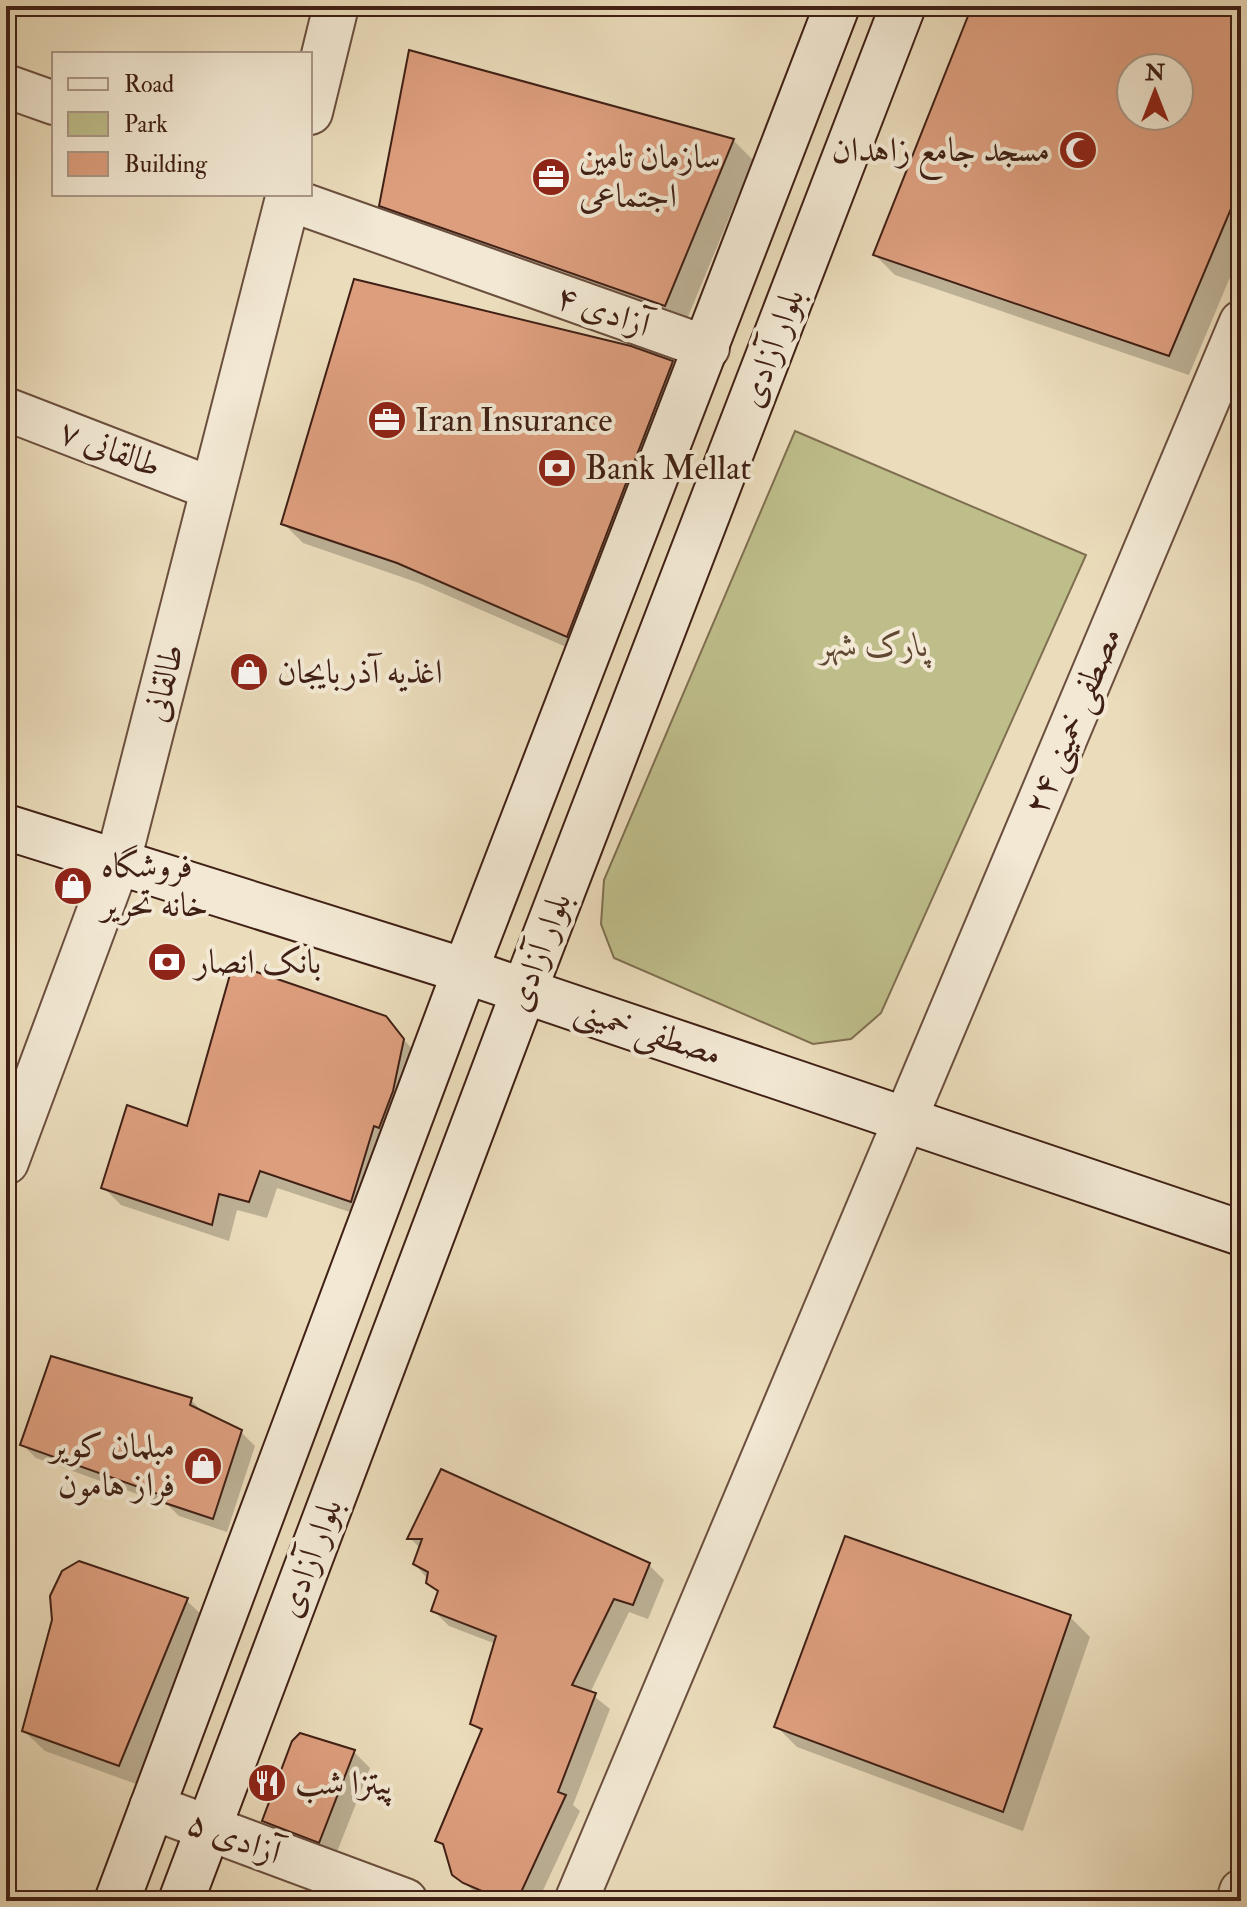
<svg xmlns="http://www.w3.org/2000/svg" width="1247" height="1907" viewBox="0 0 1247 1907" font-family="'IM FELL Double Pica',Amiri,serif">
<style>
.green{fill:#bebe8b;stroke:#7f6f50;stroke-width:2}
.shadow{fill:#0003;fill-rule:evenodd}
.building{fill:#dd9e7e;stroke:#402015;stroke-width:2;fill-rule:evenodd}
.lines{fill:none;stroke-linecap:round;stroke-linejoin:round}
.minor-casing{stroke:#6b4f3e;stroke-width:46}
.tertiary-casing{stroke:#6b4f3e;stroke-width:48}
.secondary-casing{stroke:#402015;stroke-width:48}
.minor{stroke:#f2e8d3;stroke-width:42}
.tertiary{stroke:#f2e8d3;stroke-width:44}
.secondary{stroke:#f2e8d3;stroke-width:44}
.labels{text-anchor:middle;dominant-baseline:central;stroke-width:8;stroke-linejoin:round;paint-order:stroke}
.poi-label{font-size:34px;fill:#402015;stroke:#f2e8d3;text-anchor:start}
.street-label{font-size:34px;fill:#402015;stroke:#f2e8d3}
.park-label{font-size:34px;font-style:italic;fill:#604832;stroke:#f2e8d3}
</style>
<rect width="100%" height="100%" fill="#ebdcbb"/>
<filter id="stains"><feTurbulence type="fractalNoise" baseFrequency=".0025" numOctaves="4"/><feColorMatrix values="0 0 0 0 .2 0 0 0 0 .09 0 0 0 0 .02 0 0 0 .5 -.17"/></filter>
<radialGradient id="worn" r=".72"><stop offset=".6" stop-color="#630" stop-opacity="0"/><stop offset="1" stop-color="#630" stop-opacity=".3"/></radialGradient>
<polygon class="green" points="795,431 1086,555 881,1013 851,1039 813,1044 614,958 601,924 604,880"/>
<g class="shadow">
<path d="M 974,6 L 1241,6 L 1241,251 L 1189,375 L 895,275 L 875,255 ZM 1131,68 L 1179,68 L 1179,116 L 1131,116 Z"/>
<polygon points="733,140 753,160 685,324 401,225 381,205"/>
<polygon points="672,363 692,383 587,656 419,583 303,543 283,523"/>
<polygon points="385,1018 421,1059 368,1218 277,1188 267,1218 237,1210 229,1241 121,1205 103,1187 188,1129"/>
<polygon points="191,1400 206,1415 241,1432 255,1446 227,1532 179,1516 168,1505 36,1458 22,1444"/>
<polygon points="442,1471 649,1565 664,1580 648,1619 629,1612 590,1693 610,1709 573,1805 580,1811 538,1901 489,1901 480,1897 454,1873 447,1850 438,1840 482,1733 473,1723 496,1644 449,1626 434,1611 440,1594 415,1564 421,1549 410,1538"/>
<polygon points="186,1600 207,1620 139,1785 45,1751 24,1731"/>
<polygon points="1070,1617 1090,1637 1023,1831 797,1747 777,1727"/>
<polygon points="354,1752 370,1768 335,1857 280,1836 265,1821"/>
</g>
<g class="building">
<path d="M 972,6 L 1241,6 L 1241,185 L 1169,356 L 873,255 ZM 1131,68 L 1179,68 L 1179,116 L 1131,116 Z"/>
<polygon points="409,50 734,139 665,306 379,206"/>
<polygon points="354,279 631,346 673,361 567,637 397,563 281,524"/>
<polygon points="233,964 386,1016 404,1039 393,1091 379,1128 374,1126 351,1202 260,1171 249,1202 219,1194 212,1225 101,1188 127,1105 187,1126"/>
<polygon points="51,1356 192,1398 190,1405 242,1430 213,1519 162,1502 164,1496 20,1445"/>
<polygon points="441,1469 650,1563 633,1605 614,1599 572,1685 596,1693 558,1792 566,1795 517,1901 498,1898 463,1883 452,1875 443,1844 435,1841 482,1729 470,1724 496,1636 431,1611 438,1591 426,1583 428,1572 413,1564 422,1539 407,1539"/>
<polygon points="845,1536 1071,1615 1003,1812 774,1727"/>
<polygon points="79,1561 188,1598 119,1766 22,1731 52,1620 50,1596 62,1571"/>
<polygon points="300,1733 355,1750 319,1843 262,1821 292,1741"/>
</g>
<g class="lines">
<g class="minor-casing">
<g id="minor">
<polyline points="6,86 54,103"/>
<polyline points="288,199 708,348"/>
<polyline points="6,409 213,489"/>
<polyline points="576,1901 1241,322"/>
<polyline points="1238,1901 1241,1891"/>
</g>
</g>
<g class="tertiary-casing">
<g id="tertiary">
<polyline points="310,112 336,6"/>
<polyline points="6,1162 118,861 289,194"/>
<polyline points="152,1807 405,1901"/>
</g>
</g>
<g class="secondary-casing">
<g id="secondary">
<polyline points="6,827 465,971 1241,1233"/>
<polyline points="117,1901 465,971 837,6"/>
<polyline points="181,1901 524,991 903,6"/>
</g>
</g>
<use href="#minor" class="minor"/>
<use href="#tertiary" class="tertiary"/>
<use href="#secondary" class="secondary"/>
</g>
<defs>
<g id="mosque-disc" transform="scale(2)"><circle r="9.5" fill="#8f2418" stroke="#f2e8d3"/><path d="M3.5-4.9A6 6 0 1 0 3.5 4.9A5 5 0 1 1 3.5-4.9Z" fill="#fff"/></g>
<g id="office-disc" transform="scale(2)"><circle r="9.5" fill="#8f2418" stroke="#f2e8d3"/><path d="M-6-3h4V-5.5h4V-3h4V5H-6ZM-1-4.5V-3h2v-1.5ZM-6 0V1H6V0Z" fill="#fff"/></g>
<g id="bank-disc" transform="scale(2)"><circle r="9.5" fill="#8f2418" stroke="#f2e8d3"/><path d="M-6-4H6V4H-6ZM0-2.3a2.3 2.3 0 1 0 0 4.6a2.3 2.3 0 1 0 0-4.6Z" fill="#fff"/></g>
<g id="shop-disc" transform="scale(2)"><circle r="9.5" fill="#8f2418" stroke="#f2e8d3"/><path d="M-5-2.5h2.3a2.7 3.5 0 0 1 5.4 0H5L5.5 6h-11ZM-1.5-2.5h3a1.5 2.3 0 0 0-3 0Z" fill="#fff"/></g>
<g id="restaurant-disc" transform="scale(2)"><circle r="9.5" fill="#8f2418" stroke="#f2e8d3"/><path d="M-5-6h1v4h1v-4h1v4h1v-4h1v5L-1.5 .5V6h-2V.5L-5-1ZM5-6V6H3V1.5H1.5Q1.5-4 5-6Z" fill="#fff"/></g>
</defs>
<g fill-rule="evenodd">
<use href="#mosque-disc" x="1078" y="150"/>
<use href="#office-disc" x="551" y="177"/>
<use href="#office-disc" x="387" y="420"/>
<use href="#bank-disc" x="557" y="468"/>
<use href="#shop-disc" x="249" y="672"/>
<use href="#shop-disc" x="73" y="886"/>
<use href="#bank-disc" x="167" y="962"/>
<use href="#shop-disc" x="203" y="1466"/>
<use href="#restaurant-disc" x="267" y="1783"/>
</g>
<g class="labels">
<g class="poi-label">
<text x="1050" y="150" text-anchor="end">مسجد جامع زاهدان</text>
<text x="579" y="157">سازمان تامین<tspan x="579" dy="39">اجتماعی</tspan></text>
<text x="415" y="420">Iran Insurance</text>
<text x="585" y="468">Bank Mellat</text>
<text x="277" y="672">اغذیه آذربایجان</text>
<text x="101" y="866">فروشگاه<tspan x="101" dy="39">خانه تحریر</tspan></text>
<text x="195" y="962">بانک انصار</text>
<text x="175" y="1446" text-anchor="end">مبلمان کویر<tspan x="175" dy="39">فراز هامون</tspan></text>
<text x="295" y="1783">پیتزا شب</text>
</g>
<g class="street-label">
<text transform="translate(603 311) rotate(19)">آزادی ۴</text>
<text transform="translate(772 348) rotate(-69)">بلوار آزادی</text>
<text transform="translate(110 449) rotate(21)">طالقانی ۷</text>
<text transform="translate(164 683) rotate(-76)">طالقانی</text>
<text transform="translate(1073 721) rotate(-67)">مصطفی خمینی ۲۴</text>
<text transform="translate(539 952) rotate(-69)">بلوار آزادی</text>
<text transform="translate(648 1032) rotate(18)">مصطفی خمینی</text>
<text transform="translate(310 1558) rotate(-69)">بلوار آزادی</text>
<text transform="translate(234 1838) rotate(20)">آزادی ۵</text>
</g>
<g class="park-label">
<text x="874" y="645">پارک شهر</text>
</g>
</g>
<rect width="1247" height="1907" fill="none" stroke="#ebdcbb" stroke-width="32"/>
<rect x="8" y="8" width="1231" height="1891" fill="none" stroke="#402015" stroke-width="4"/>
<rect x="16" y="16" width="1215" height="1875" fill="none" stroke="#402015" stroke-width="2"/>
<rect x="52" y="52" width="260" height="144" fill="#f2e8d3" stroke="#ab9887" stroke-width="2"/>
<rect x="68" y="78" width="40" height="12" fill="#f2e8d3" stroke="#ab9887" stroke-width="2"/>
<text x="124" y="92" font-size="24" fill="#402015">Road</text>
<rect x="68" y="112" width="40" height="24" fill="#bebe8b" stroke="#ab9887" stroke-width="2"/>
<text x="124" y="132" font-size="24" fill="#402015">Park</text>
<rect x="68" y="152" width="40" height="24" fill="#dd9e7e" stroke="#ab9887" stroke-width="2"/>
<text x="124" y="172" font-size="24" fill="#402015">Building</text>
<g transform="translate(1155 92)"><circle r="38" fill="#f2e8d3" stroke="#ab9887" stroke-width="2"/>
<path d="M0-6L14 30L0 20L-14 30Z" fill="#8f2418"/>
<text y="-12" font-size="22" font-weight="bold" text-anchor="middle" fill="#402015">N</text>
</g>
<rect width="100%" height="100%" filter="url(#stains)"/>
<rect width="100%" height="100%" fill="url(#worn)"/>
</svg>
